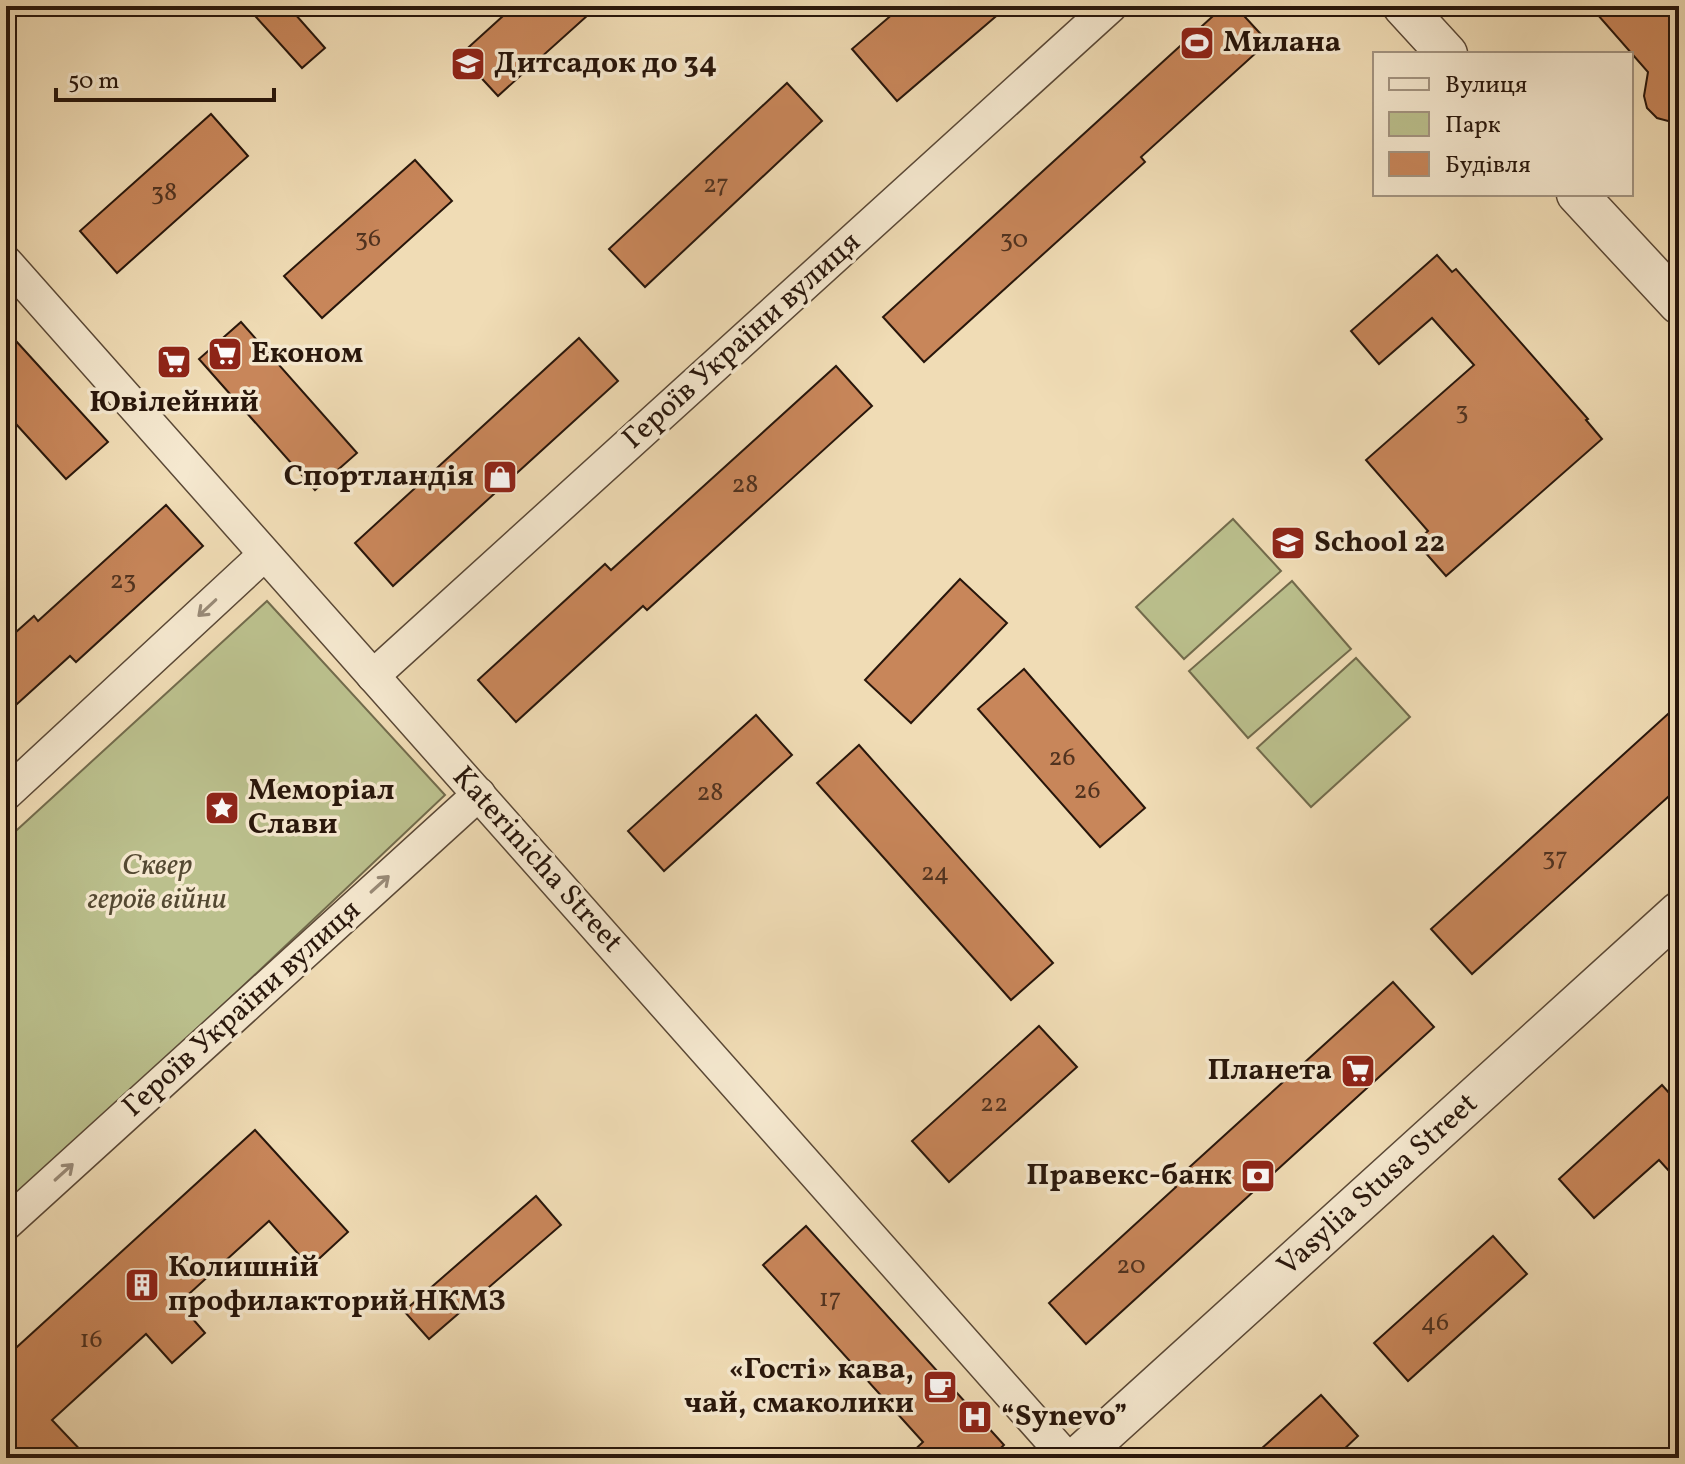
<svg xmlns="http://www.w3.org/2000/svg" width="1685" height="1464" viewBox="0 0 1685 1464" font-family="Vollkorn,serif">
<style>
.park{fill:#bbc08d;stroke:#726b4c;stroke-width:2}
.building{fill:#c8865a;stroke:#28160b;stroke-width:2}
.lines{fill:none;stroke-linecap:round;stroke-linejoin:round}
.minor-casing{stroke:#5a4836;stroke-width:35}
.tertiary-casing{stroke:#5a4836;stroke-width:43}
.minor{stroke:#f5e8cf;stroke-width:32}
.tertiary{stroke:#f5e8cf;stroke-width:40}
.oneway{stroke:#998a77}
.labels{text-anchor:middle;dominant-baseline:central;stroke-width:7;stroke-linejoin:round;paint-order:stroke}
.number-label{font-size:26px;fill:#50321f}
.poi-label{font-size:30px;font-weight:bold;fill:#28160b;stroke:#f5e8cf;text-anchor:start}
.street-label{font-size:30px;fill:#28160b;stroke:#f5e8cf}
.park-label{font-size:30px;font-style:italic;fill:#544932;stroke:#f5e8cf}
</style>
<rect width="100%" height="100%" fill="#f0dcb5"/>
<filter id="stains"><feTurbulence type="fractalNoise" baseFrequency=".0025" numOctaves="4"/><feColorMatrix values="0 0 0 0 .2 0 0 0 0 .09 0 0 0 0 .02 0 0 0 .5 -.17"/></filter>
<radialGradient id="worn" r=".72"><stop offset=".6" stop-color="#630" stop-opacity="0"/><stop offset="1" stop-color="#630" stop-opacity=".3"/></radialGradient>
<g class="park">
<polygon points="1233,519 1281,571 1184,659 1136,607"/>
<polygon points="1292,581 1351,649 1248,738 1189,671"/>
<polygon points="267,601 445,795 6,1210 6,840"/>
<polygon points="1356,658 1410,717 1311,807 1257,748"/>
</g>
<g class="building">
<polygon points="246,6 288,6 325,48 302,68"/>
<polygon points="514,6 598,6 498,96 460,55"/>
<polygon points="902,6 1008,6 897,101 852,49"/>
<polygon points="1224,6 1235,6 1268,42 1141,157 1145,162 924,362 883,317"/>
<polygon points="1590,6 1679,6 1679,118 1668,121 1657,118 1647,108 1644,96 1648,72"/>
<polygon points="787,83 822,121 645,287 609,249"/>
<polygon points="211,114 248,156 117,273 80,231"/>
<polygon points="415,160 452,201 322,318 284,276"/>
<polygon points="1437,255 1452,272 1456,269 1588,419 1586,420 1602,439 1446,576 1416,542 1428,531 1366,460 1474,365 1432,318 1379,364 1351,331"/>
<polygon points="241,322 357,453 315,490 199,359"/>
<polygon points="6,330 108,442 66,479 6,413"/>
<polygon points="579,338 618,381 393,586 355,543"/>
<polygon points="836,366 872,406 647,610 643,606 516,722 478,680 605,564 611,570"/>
<polygon points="166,505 203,546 76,662 70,656 6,714 6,641 34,616 38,621"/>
<polygon points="960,579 1007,623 911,723 865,680"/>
<polygon points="1024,669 1145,808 1100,847 978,709"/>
<polygon points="1679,704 1679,787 1472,974 1431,929"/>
<polygon points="756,715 792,755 664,871 628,831"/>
<polygon points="859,745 1053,963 1011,1000 817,783"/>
<polygon points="1393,982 1434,1027 1086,1344 1049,1303 1176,1187 1172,1183"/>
<polygon points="1039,1026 1077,1067 949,1182 912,1141"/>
<polygon points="1662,1085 1679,1104 1679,1182 1659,1160 1594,1218 1559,1179"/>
<polygon points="255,1130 348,1232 310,1267 269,1221 179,1303 205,1333 172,1363 146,1334 52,1420 88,1458 22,1458 6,1441 6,1357"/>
<polygon points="536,1196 561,1225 429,1339 404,1311"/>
<polygon points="806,1226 1004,1445 990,1458 906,1458 923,1442 763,1265"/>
<polygon points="1493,1236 1527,1274 1408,1381 1374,1343"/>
<polygon points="1321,1395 1358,1436 1340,1453 1334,1458 1251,1458"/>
</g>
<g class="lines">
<g class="minor-casing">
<g id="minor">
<polyline points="6,262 1067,1458"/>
<polyline points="373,676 1111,6"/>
<polyline points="6,794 264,555"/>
<polyline points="6,1224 479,794"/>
</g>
</g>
<g class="tertiary-casing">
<g id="tertiary">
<polyline points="1403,6 1447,54"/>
<polyline points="1577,194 1679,304"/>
<polyline points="1077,1458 1679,912"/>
</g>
</g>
<use href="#minor" class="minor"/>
<use href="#tertiary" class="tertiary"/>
</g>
<defs><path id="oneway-shaft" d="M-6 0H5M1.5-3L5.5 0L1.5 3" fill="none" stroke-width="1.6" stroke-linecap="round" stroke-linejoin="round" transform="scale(2)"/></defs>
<g class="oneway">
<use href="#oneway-shaft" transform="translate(207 608) rotate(137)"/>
<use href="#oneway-shaft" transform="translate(380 884) rotate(-42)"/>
<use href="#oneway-shaft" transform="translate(64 1172) rotate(-42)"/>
</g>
<defs>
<g id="stadium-square" transform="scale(1.8)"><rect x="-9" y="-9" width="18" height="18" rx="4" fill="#8f2418" stroke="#f5e8cf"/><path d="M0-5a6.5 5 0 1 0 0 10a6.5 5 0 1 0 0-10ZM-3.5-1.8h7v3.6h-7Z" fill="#fff"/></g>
<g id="school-square" transform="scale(1.8)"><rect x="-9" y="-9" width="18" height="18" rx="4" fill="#8f2418" stroke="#f5e8cf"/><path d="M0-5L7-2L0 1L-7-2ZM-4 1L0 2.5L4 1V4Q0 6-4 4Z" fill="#fff"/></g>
<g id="supermarket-square" transform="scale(1.8)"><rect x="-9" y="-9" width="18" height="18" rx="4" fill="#8f2418" stroke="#f5e8cf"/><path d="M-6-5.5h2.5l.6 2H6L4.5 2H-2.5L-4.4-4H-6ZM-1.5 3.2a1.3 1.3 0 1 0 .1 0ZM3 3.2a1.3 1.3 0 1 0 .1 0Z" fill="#fff"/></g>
<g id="shop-square" transform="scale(1.8)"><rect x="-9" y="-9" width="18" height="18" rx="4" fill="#8f2418" stroke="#f5e8cf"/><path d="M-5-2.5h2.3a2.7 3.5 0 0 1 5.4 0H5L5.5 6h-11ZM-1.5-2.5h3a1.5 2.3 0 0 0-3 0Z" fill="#fff"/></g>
<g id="sight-square" transform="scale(1.8)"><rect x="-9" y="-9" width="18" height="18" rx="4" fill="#8f2418" stroke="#f5e8cf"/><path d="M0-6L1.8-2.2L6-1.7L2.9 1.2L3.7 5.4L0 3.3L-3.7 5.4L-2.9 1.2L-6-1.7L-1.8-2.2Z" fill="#fff"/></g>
<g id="bank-square" transform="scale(1.8)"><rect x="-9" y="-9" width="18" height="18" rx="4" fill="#8f2418" stroke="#f5e8cf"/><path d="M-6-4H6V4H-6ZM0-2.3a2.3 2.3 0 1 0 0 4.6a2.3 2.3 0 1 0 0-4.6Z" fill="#fff"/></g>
<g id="building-square" transform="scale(1.8)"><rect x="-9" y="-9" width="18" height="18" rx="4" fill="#8f2418" stroke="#f5e8cf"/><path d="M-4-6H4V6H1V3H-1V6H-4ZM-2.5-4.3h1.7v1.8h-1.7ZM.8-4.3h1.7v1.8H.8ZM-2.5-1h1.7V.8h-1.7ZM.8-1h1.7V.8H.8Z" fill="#fff"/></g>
<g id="cafe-square" transform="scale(1.8)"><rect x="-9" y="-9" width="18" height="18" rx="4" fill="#8f2418" stroke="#f5e8cf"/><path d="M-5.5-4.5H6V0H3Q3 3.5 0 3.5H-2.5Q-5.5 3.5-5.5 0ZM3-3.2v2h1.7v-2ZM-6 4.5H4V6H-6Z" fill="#fff"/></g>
<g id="hospital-square" transform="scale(1.8)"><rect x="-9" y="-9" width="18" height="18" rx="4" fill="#8f2418" stroke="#f5e8cf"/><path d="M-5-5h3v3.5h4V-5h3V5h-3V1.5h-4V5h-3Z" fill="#fff"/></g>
</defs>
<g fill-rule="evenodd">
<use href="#stadium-square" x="1197" y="43"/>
<use href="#school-square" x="468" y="64"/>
<use href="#supermarket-square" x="225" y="354"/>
<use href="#supermarket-square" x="174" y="362"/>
<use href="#shop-square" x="500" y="477"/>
<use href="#school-square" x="1288" y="543"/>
<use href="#sight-square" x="222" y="808"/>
<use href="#supermarket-square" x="1358" y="1071"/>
<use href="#bank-square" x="1258" y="1176"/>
<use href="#building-square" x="142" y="1285"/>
<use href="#cafe-square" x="940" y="1387"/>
<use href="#hospital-square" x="975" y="1417"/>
</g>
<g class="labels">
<g class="number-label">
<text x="716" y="185">27</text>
<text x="164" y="193">38</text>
<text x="368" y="239">36</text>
<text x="1014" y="240">30</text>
<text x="1462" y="412">3</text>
<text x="745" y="485">28</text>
<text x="123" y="581">23</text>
<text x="1062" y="758">26</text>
<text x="1087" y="791">26</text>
<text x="710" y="793">28</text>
<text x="1555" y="858">37</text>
<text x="935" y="873">24</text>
<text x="994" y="1104">22</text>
<text x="1131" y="1266">20</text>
<text x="830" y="1299">17</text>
<text x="1435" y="1323">46</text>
<text x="91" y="1340">16</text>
</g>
<g class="poi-label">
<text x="1223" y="43">Милана</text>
<text x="494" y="64">Дитсадок до 34</text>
<text x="251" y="354">Економ</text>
<text x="174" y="403" text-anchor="middle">Ювілейний</text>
<text x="474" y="477" text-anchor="end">Спортландія</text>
<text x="1314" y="543">School 22</text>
<text x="248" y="791">Меморіал<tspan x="248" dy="34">Слави</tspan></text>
<text x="1332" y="1071" text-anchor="end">Планета</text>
<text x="1232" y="1176" text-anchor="end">Правекс-банк</text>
<text x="168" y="1268">Колишній<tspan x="168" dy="34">профилакторий НКМЗ</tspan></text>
<text x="914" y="1370" text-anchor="end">«Гості» кава,<tspan x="914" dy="34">чай, смаколики</tspan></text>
<text x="1001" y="1417">“Synevo”</text>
</g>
<g class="street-label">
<text transform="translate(742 341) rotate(-42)">Героїв України вулиця</text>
<text transform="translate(537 860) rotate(48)">Katerinicha Street</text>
<text transform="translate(242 1009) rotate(-42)">Героїв України вулиця</text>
<text transform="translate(1378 1185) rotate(-42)">Vasylia Stusa Street</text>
</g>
<g class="park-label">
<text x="157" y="866">Сквер<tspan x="157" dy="34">героїв війни</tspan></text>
</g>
</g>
<rect width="1685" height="1464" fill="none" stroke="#f0dcb5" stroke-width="32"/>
<rect x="8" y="8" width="1669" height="1448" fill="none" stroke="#28160b" stroke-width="4"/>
<rect x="16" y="16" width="1653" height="1432" fill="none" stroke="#28160b" stroke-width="2"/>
<rect x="1373" y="52" width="260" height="144" fill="#f5e8cf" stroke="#a39481" stroke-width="2"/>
<rect x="1389" y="78" width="40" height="12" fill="#f5e8cf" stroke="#a39481" stroke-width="2"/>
<text x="1445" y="92" font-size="24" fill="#28160b">Вулиця</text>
<rect x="1389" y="112" width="40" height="24" fill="#bbc08d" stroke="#a39481" stroke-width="2"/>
<text x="1445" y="132" font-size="24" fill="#28160b">Парк</text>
<rect x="1389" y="152" width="40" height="24" fill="#c8865a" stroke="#a39481" stroke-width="2"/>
<text x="1445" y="172" font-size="24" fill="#28160b">Будівля</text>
<path d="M56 88v12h218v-12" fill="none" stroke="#28160b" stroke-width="4"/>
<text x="68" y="88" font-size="24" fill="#28160b" stroke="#f5e8cf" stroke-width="6" paint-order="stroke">50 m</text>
<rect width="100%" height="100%" filter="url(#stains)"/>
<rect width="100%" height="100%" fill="url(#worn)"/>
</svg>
